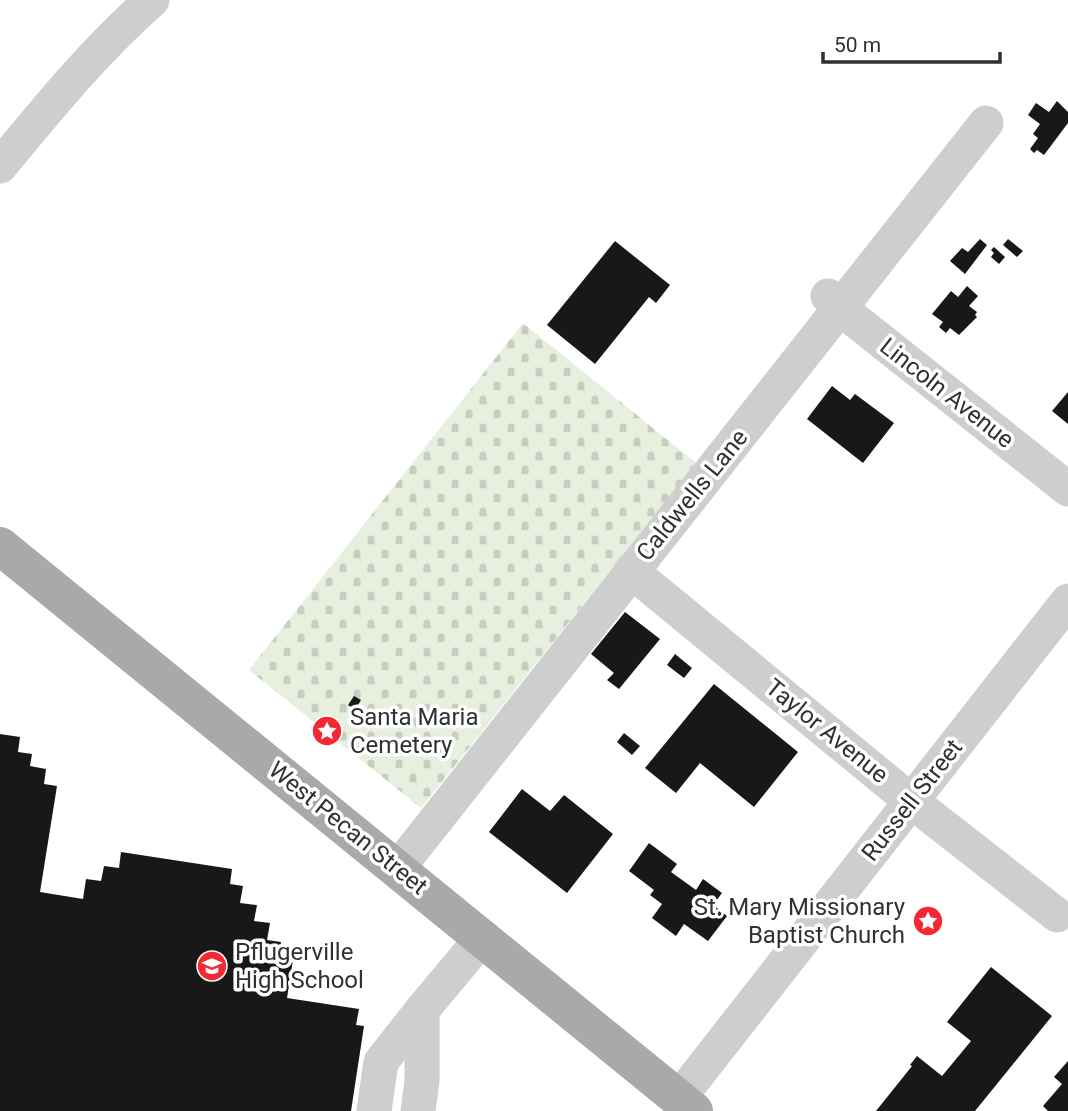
<svg xmlns="http://www.w3.org/2000/svg" width="1068" height="1111" viewBox="0 0 1068 1111" font-family="Roboto,sans-serif">
<style>
.cemetery{fill:url(#cemetery-stones)}
.building{fill:#181818}
.lines{fill:none;stroke-linecap:round;stroke-linejoin:round}
.minor{stroke:#cecece;stroke-width:35}
.major{stroke:#a9a9a9;stroke-width:38}
.labels{text-anchor:middle;dominant-baseline:central;stroke-width:7;stroke-linejoin:round;paint-order:stroke}
.street-label{font-size:24px;fill:#313131;stroke:#fff}
.poi-label{font-size:24px;fill:#313131;stroke:#fff;text-anchor:start}
</style>
<defs>
<pattern id="cemetery-stones" width="16" height="16" patternUnits="userSpaceOnUse" patternTransform="scale(1.75)"><rect width="16" height="16" fill="#e7efdf"/><path d="M2 7V4a2 2 0 0 1 4 0v3zM10 15v-3a2 2 0 0 1 4 0v3z" fill="#c7cdc0"/></pattern>
</defs>
<rect width="100%" height="100%" fill="#fff"/>
<polygon class="cemetery" points="523,323 696,463 421,808 249,670"/>
<g class="building">
<polygon points="1057,101 1068,112 1068,123 1044,155 1037,150 1034,153 1030,149 1038,138 1033,134 1040,124 1028,115 1036,103 1049,112"/>
<polygon points="980,239 987,245 965,274 950,261 962,248 968,252"/>
<polygon points="1008,239 1023,251 1017,257 1003,245"/>
<polygon points="615,241 670,285 656,303 649,297 595,364 547,325"/>
<polygon points="994,247 1005,257 999,264 991,257 994,253 991,250"/>
<polygon points="967,286 978,296 969,306 977,312 975,315 977,317 959,335 950,328 946,333 939,327 943,322 932,314 951,291 958,297"/>
<polygon points="832,386 850,400 855,394 894,423 863,463 807,419"/>
<polygon points="1068,392 1068,424 1052,411"/>
<polygon points="625,612 660,639 619,689 607,680 614,673 591,654"/>
<polygon points="675,654 692,668 684,678 667,665"/>
<polygon points="714,684 798,752 754,807 700,763 676,793 645,768"/>
<polygon points="354,696 361,700 355,710 348,705"/>
<polygon points="624,733 640,746 632,755 617,742"/>
<polygon points="0,734 20,737 18,752 32,754 30,766 46,769 44,784 57,786 40,892 83,899 86,879 101,881 104,866 119,868 121,852 232,869 230,884 243,886 240,903 257,905 254,921 270,923 267,940 281,942 279,958 293,960 287,998 359,1009 356,1025 364,1026 351,1111 0,1111"/>
<polygon points="522,789 550,811 564,795 613,834 567,893 489,832"/>
<polygon points="649,843 677,864 671,872 696,890 703,879 722,893 713,905 727,916 708,941 684,924 676,936 652,918 662,904 650,895 654,890 629,871"/>
<polygon points="991,967 1052,1016 975,1111 876,1111 912,1066 910,1065 917,1056 942,1076 971,1041 947,1022"/>
<polygon points="1068,1061 1068,1111 1048,1111 1043,1106 1062,1084 1054,1077"/>
</g>
<g class="lines">
<g class="minor">
<path d="M 0,166 C 48,108 95,50 152,0"/>
<polyline points="828,296 841,309 1068,489"/>
<polyline points="631,571 911,801 1057,915"/>
<polyline points="398,868 986,123"/>
<polyline points="679,1098 1068,601"/>
<polyline points="374,1111 381,1062 422,1010"/>
<polyline points="418,1111 422,1081 422,1010 483,937"/>
</g>
<polyline class="major" points="0,546 694,1111"/>
</g>
<defs>
<g id="sight-disc" transform="scale(1.575)"><circle r="9.5" fill="#f42835" stroke="#fff"/><path d="M0-6L1.8-2.2L6-1.7L2.9 1.2L3.7 5.4L0 3.3L-3.7 5.4L-2.9 1.2L-6-1.7L-1.8-2.2Z" fill="#fff"/></g>
<g id="school-disc" transform="scale(1.575)"><circle r="9.5" fill="#f42835" stroke="#fff"/><path d="M0-5L7-2L0 1L-7-2ZM-4 1L0 2.5L4 1V4Q0 6-4 4Z" fill="#fff"/></g>
</defs>
<g fill-rule="evenodd">
<use href="#sight-disc" x="327" y="731"/>
<use href="#sight-disc" x="928" y="921"/>
<use href="#school-disc" x="212" y="966"/>
</g>
<g class="labels">
<g class="street-label">
<text transform="translate(947 393) rotate(38)">Lincoln Avenue</text>
<text transform="translate(692 495) rotate(-51)">Caldwells Lane</text>
<text transform="translate(827 731) rotate(39)">Taylor Avenue</text>
<text transform="translate(912 800) rotate(-52)">Russell Street</text>
<text transform="translate(348 828) rotate(39)">West Pecan Street</text>
</g>
<g class="poi-label">
<text x="350" y="717">Santa Maria<tspan x="350" dy="28">Cemetery</tspan></text>
<text x="905" y="907" text-anchor="end">St. Mary Missionary<tspan x="905" dy="28">Baptist Church</tspan></text>
<text x="235" y="952">Pflugerville<tspan x="235" dy="28">High School</tspan></text>
</g>
</g>
<path d="M823 52v10h177v-10" fill="none" stroke="#313131" stroke-width="3.5"/>
<text x="834" y="52" font-size="21" fill="#313131" stroke="#ffffff" stroke-width="5" paint-order="stroke">50 m</text>
</svg>
